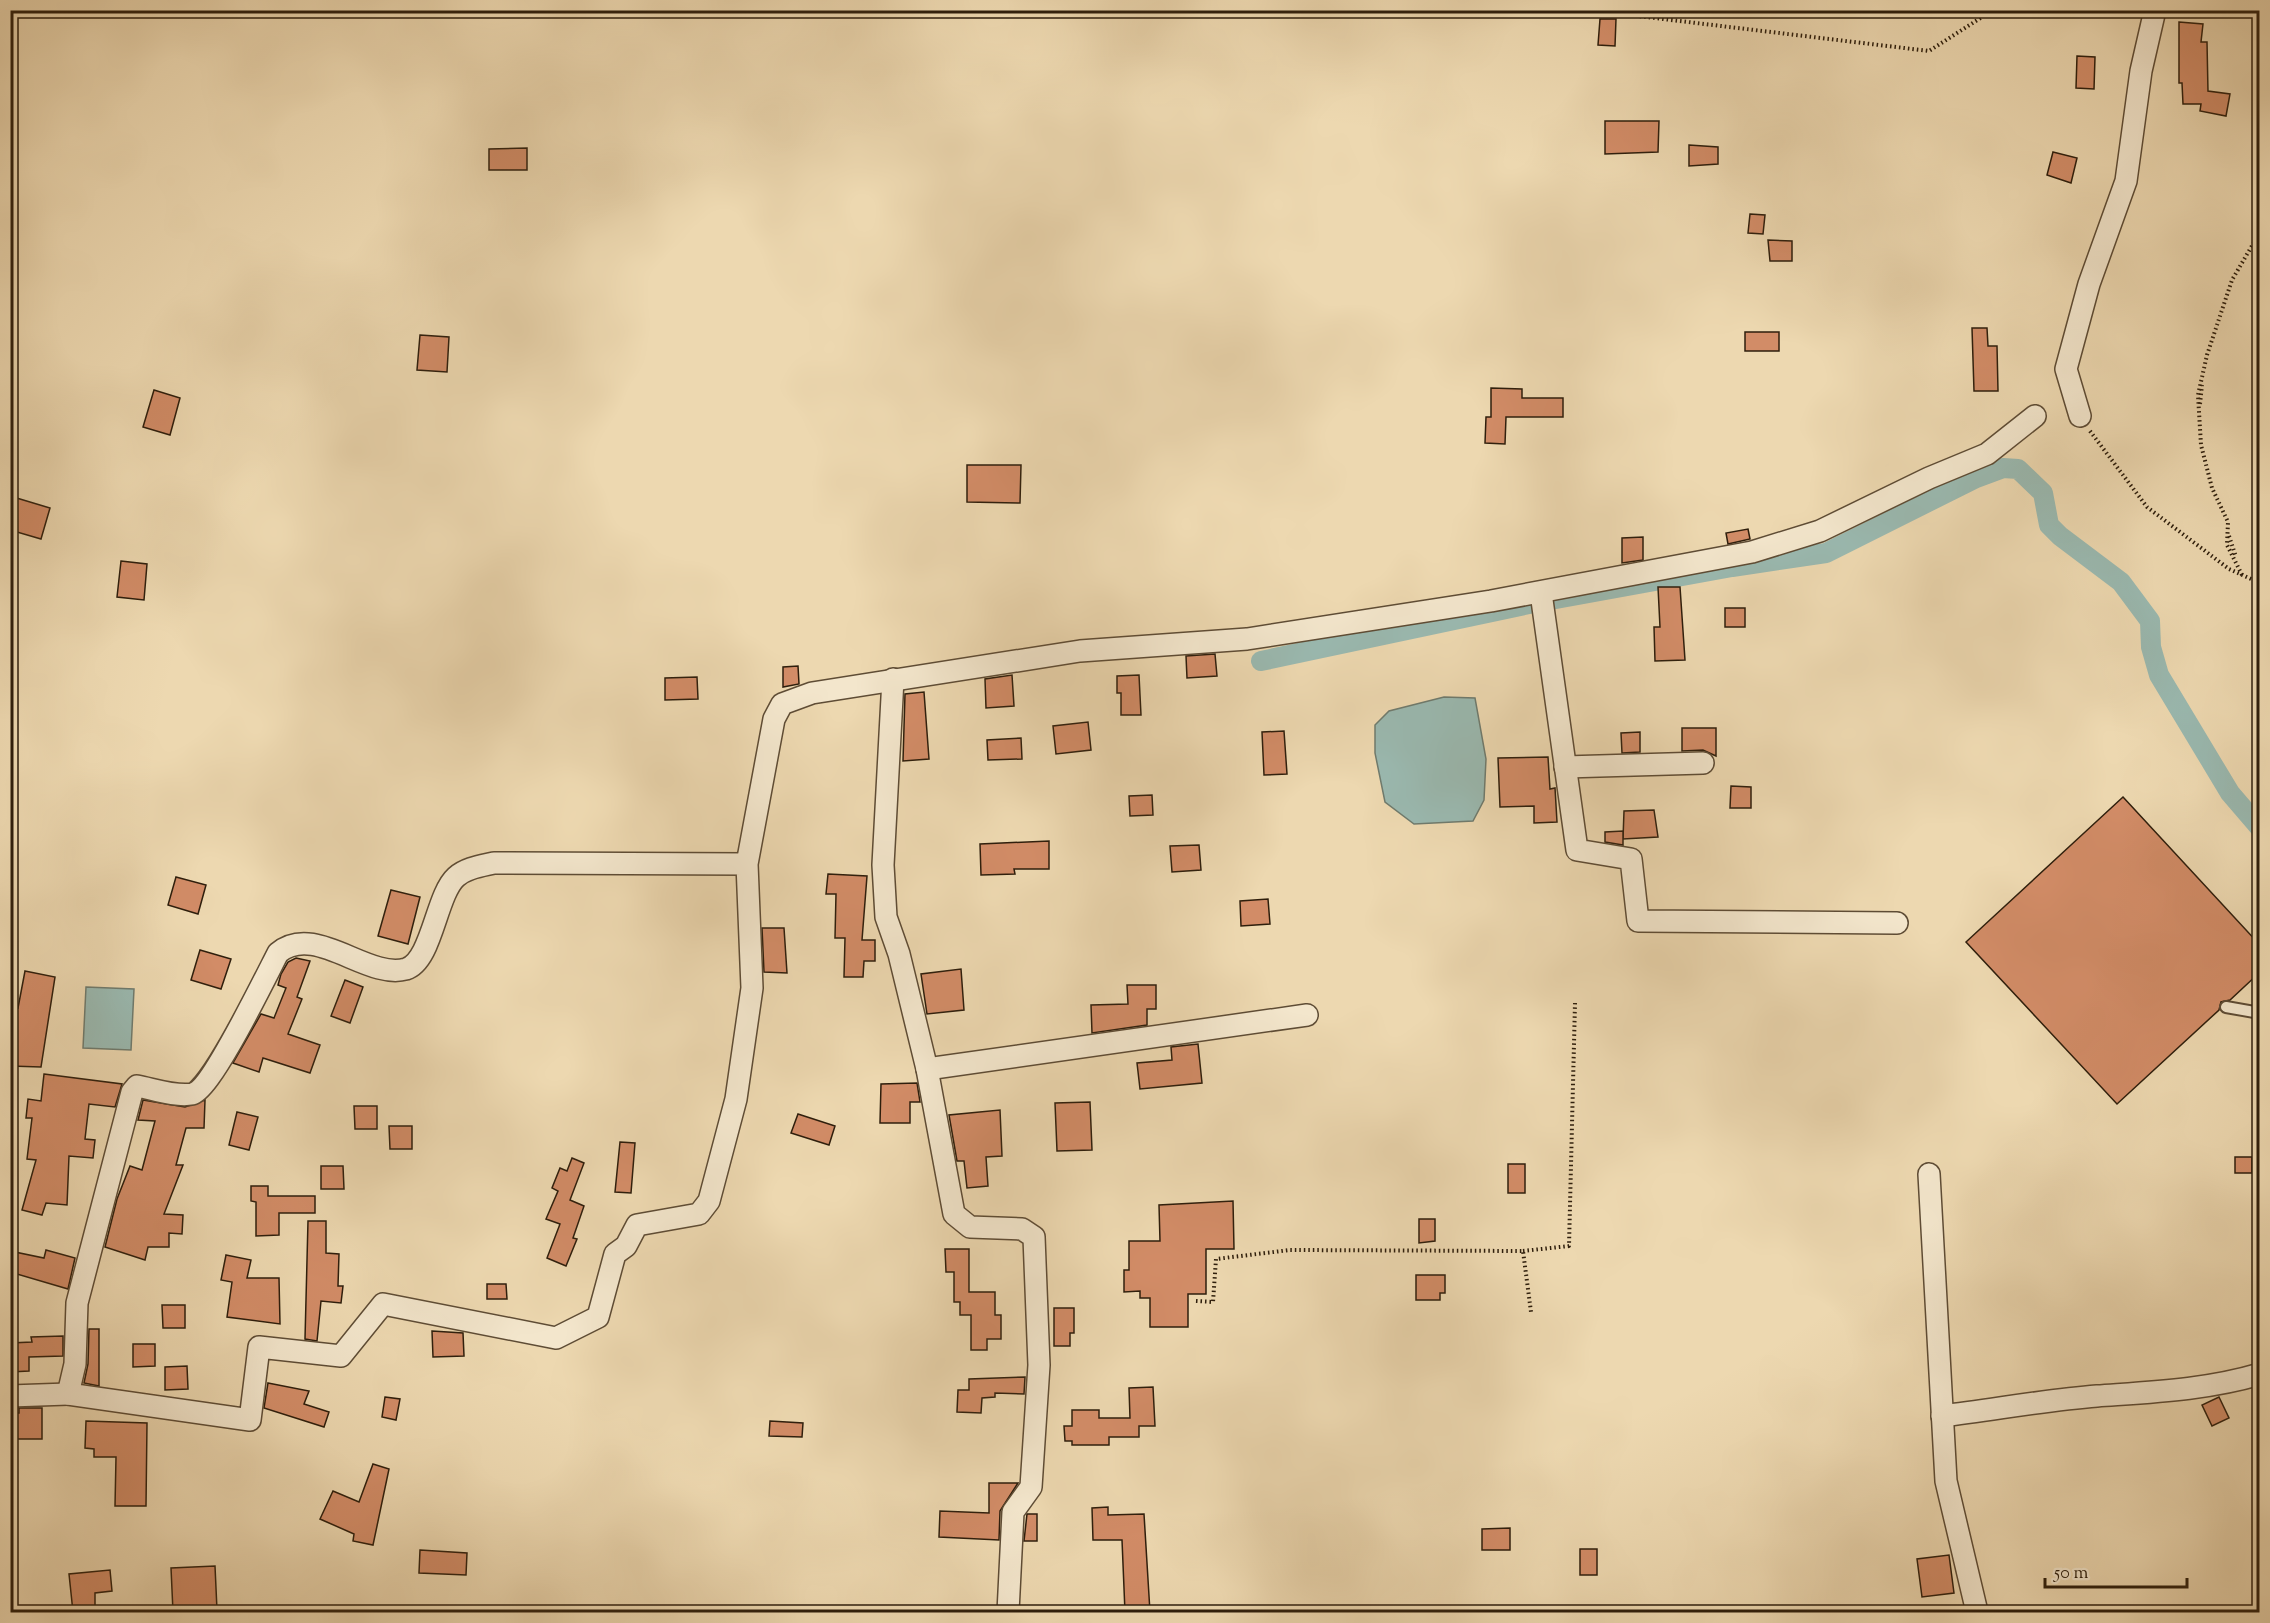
<svg xmlns="http://www.w3.org/2000/svg" width="2270" height="1623" viewBox="0 0 2270 1623" font-family="'Sorts Mill Goudy',serif">
<style>
.water{fill:#9ab9b0;stroke:#6f7b6e;stroke-width:1.5}
.lines{fill:none;stroke-linecap:round;stroke-linejoin:round}
.canal{stroke:#9ab9b0;stroke-width:20}
.building{fill:#d28c67;stroke:#2e1e0c;stroke-width:1.5}
.lane-casing{stroke:#5e4c35;stroke-width:14}
.street-casing{stroke:#5e4c35;stroke-width:24}
.path{stroke:#2e1e0c;stroke-width:4;stroke-dasharray:1.5 3;stroke-linecap:butt}
.lane{stroke:#f3e6cc;stroke-width:10}
.street{stroke:#f3e6cc;stroke-width:21}
</style>
<rect width="100%" height="100%" fill="#edd8b0"/>
<filter id="stains"><feTurbulence type="fractalNoise" baseFrequency=".00333" numOctaves="4"/><feColorMatrix values="0 0 0 0 .2 0 0 0 0 .09 0 0 0 0 .02 0 0 0 .5 -.17"/></filter>
<radialGradient id="worn" r=".72"><stop offset=".6" stop-color="#630" stop-opacity="0"/><stop offset="1" stop-color="#630" stop-opacity=".3"/></radialGradient>
<g class="water">
<polygon points="1444,697 1475,698 1486,759 1484,800 1473,821 1414,824 1385,802 1375,753 1375,725 1389,711"/>
<polygon points="86,987 134,989 131,1050 83,1048"/>
</g>
<g class="lines">
<polyline class="canal" points="1261,661 1534,603 1732,567 1826,553 1976,478 2003,468 2018,469 2043,493 2049,525 2060,536 2121,582 2150,621 2151,647 2159,675 2230,793 2260,828"/>
</g>
<g class="building">
<polygon points="1600,19 1616,19 1615,46 1598,45"/>
<polygon points="2179,22 2203,24 2201,42 2207,42 2208,91 2230,94 2226,116 2200,111 2201,104 2183,104 2182,83 2179,83"/>
<polygon points="2077,56 2095,57 2094,89 2076,88"/>
<polygon points="1605,121 1659,121 1658,152 1605,154"/>
<polygon points="1689,145 1718,147 1718,164 1689,166"/>
<polygon points="527,148 527,170 489,170 489,149"/>
<polygon points="2053,152 2077,158 2071,183 2047,175"/>
<polygon points="1750,214 1765,215 1763,234 1748,233"/>
<polygon points="1768,240 1792,241 1792,261 1770,261"/>
<polygon points="1972,328 1987,328 1988,346 1997,346 1998,391 1974,391"/>
<rect x="1745" y="332" width="34" height="19"/>
<polygon points="420,335 449,337 447,372 417,370"/>
<polygon points="1491,388 1522,389 1522,398 1563,398 1563,417 1506,417 1505,444 1485,443 1486,417 1491,417"/>
<polygon points="154,390 180,398 170,435 143,427"/>
<polygon points="967,465 1021,465 1020,503 967,502"/>
<polygon points="10,496 50,508 41,539 10,530"/>
<polygon points="1748,529 1750,539 1728,544 1726,533"/>
<polygon points="1643,537 1643,560 1622,563 1622,538"/>
<polygon points="121,561 147,564 144,600 117,597"/>
<polygon points="1658,587 1680,587 1685,660 1655,661 1654,627 1660,627"/>
<rect x="1725" y="608" width="20" height="19"/>
<polygon points="1215,654 1217,676 1187,678 1186,656"/>
<polygon points="798,666 799,684 783,687 783,667"/>
<polygon points="1012,675 1014,706 986,708 985,679"/>
<polygon points="1139,675 1141,715 1121,715 1121,693 1117,693 1117,676"/>
<polygon points="697,677 698,699 665,700 665,678"/>
<polygon points="924,692 929,759 903,761 905,694"/>
<polygon points="1088,722 1091,750 1056,754 1053,726"/>
<polygon points="1682,728 1716,728 1716,756 1703,750 1682,751"/>
<polygon points="1284,731 1287,774 1264,775 1262,732"/>
<polygon points="1640,732 1640,752 1622,753 1621,733"/>
<polygon points="1021,738 1022,759 988,760 987,740"/>
<polygon points="1548,757 1550,789 1555,788 1557,822 1534,823 1534,806 1500,807 1498,758"/>
<polygon points="1731,786 1751,787 1751,808 1730,808"/>
<polygon points="1152,795 1153,815 1130,816 1129,796"/>
<polygon points="2123,797 2259,944 2259,973 2230,1000 2221,1002 2219,1010 2117,1104 1966,942"/>
<polygon points="1654,810 1658,837 1623,839 1624,811"/>
<polygon points="1623,831 1623,845 1605,842 1605,832"/>
<polygon points="1049,841 1049,869 1014,869 1015,874 981,875 980,844"/>
<polygon points="1199,845 1201,870 1172,872 1170,846"/>
<polygon points="828,874 867,876 862,940 875,940 875,961 864,961 863,977 844,977 845,938 835,938 836,894 826,894"/>
<polygon points="176,877 206,885 198,914 168,905"/>
<polygon points="391,890 420,897 408,944 378,936"/>
<polygon points="1268,899 1270,924 1241,926 1240,901"/>
<polygon points="762,928 784,928 787,973 764,972"/>
<polygon points="200,950 231,959 221,989 191,980"/>
<polygon points="296,958 310,961 297,997 302,999 288,1034 320,1045 310,1073 263,1058 259,1072 233,1063 261,1014 274,1018 286,988 278,985 281,974 288,962"/>
<polygon points="961,969 964,1010 927,1014 921,974"/>
<polygon points="25,971 55,977 41,1067 10,1066 10,1006 18,1008"/>
<polygon points="345,980 363,987 350,1023 331,1016"/>
<polygon points="1127,985 1156,985 1156,1009 1147,1009 1147,1025 1092,1033 1091,1005 1128,1004"/>
<polygon points="1198,1044 1202,1083 1140,1089 1137,1063 1172,1060 1171,1047"/>
<polygon points="44,1074 122,1084 115,1107 89,1104 85,1139 95,1140 93,1158 69,1156 67,1205 46,1203 42,1215 22,1210 36,1160 27,1159 32,1118 26,1118 28,1099 41,1101"/>
<polygon points="917,1083 920,1102 910,1102 910,1123 880,1123 881,1084"/>
<polygon points="143,1100 185,1107 205,1100 204,1128 186,1128 176,1165 183,1165 164,1214 183,1215 182,1234 169,1233 169,1247 148,1247 145,1260 105,1247 117,1199 130,1166 142,1170 155,1121 138,1120"/>
<polygon points="1090,1102 1092,1150 1057,1151 1055,1103"/>
<polygon points="354,1106 377,1106 377,1129 355,1129"/>
<polygon points="1000,1110 1002,1156 986,1157 988,1186 967,1188 964,1161 957,1161 949,1115"/>
<polygon points="237,1112 258,1117 249,1150 229,1145"/>
<polygon points="798,1114 835,1126 829,1145 791,1133"/>
<polygon points="389,1126 412,1126 412,1149 390,1149"/>
<polygon points="620,1142 635,1143 631,1193 615,1192"/>
<rect x="2235" y="1157" width="17" height="16"/>
<polygon points="572,1158 584,1163 570,1200 584,1206 573,1238 577,1239 566,1266 547,1258 560,1224 546,1219 558,1191 552,1188 560,1168 567,1171"/>
<rect x="1508" y="1164" width="17" height="29"/>
<polygon points="321,1166 343,1166 344,1189 321,1189"/>
<polygon points="251,1186 268,1186 268,1196 315,1196 315,1213 279,1213 279,1235 256,1236 256,1202 251,1201"/>
<polygon points="1233,1201 1234,1249 1206,1249 1206,1294 1188,1294 1188,1327 1150,1327 1150,1298 1140,1298 1140,1291 1124,1292 1124,1270 1129,1270 1129,1241 1160,1241 1159,1205"/>
<polygon points="1419,1219 1435,1219 1435,1241 1419,1243"/>
<polygon points="308,1221 326,1221 326,1253 339,1254 338,1286 343,1286 341,1303 321,1301 317,1341 305,1339"/>
<polygon points="945,1249 969,1249 969,1292 995,1292 995,1315 1001,1315 1001,1339 987,1339 987,1350 971,1350 971,1315 960,1315 960,1302 954,1302 954,1272 946,1272"/>
<polygon points="46,1250 75,1258 68,1289 10,1272 10,1251 44,1258"/>
<polygon points="226,1255 251,1260 247,1278 279,1278 280,1324 227,1317 232,1282 221,1280"/>
<polygon points="1416,1275 1445,1275 1445,1293 1440,1293 1440,1300 1416,1300"/>
<polygon points="487,1284 506,1284 507,1299 487,1299"/>
<polygon points="162,1305 185,1305 185,1328 163,1328"/>
<polygon points="1054,1308 1074,1308 1074,1333 1070,1333 1070,1346 1054,1346"/>
<polygon points="89,1329 99,1329 99,1386 84,1383 88,1364"/>
<polygon points="432,1331 463,1333 464,1356 433,1357"/>
<polygon points="63,1336 63,1356 29,1357 29,1371 10,1372 10,1343 32,1342 31,1337"/>
<polygon points="133,1344 155,1344 155,1366 133,1367"/>
<polygon points="187,1366 188,1389 165,1390 165,1367"/>
<polygon points="1025,1377 1024,1394 995,1393 995,1397 982,1398 981,1413 957,1412 958,1390 969,1390 969,1379"/>
<polygon points="268,1383 309,1391 304,1404 329,1412 324,1427 264,1408"/>
<polygon points="1153,1387 1155,1426 1139,1426 1139,1437 1109,1437 1109,1445 1072,1445 1072,1441 1065,1441 1064,1426 1072,1426 1072,1410 1099,1410 1099,1418 1130,1418 1129,1388"/>
<polygon points="385,1397 400,1399 396,1420 382,1417"/>
<polygon points="2219,1397 2229,1418 2212,1426 2202,1405"/>
<polygon points="19,1408 42,1408 42,1439 10,1439 10,1413 19,1413"/>
<polygon points="86,1421 147,1423 146,1506 115,1506 116,1457 94,1457 94,1449 85,1448"/>
<polygon points="770,1421 803,1423 802,1437 769,1436"/>
<polygon points="373,1464 389,1469 373,1545 353,1541 354,1534 320,1519 333,1491 359,1502"/>
<polygon points="989,1483 1018,1483 1000,1511 999,1540 939,1537 940,1511 989,1513"/>
<polygon points="1108,1507 1108,1515 1144,1514 1150,1612 1125,1612 1122,1540 1093,1540 1092,1508"/>
<polygon points="1027,1514 1037,1514 1037,1541 1024,1541"/>
<polygon points="1510,1528 1510,1550 1482,1550 1482,1529"/>
<rect x="1580" y="1549" width="17" height="26"/>
<polygon points="420,1550 467,1553 466,1575 419,1573"/>
<polygon points="1949,1555 1954,1593 1922,1597 1917,1559"/>
<polygon points="215,1566 217,1610 173,1612 171,1568"/>
<polygon points="110,1570 112,1591 95,1593 95,1612 73,1612 69,1574"/>
</g>
<g class="lines">
<g class="lane-casing">
<polyline id="lane" points="2226,1007 2260,1013"/>
</g>
<g class="street-casing">
<g id="street">
<polyline points="2080,416 2066,369 2089,284 2126,181 2141,71 2155,10"/>
<polyline points="1541,593 1577,850 1631,859 1638,921 1897,923"/>
<polyline points="893,679 883,865 886,917 899,954 927,1069 954,1214 970,1227 1022,1229 1034,1237 1039,1365 1031,1487 1013,1512 1008,1612"/>
<polyline points="1565,767 1703,763"/>
<path d="M 747,864 L 752,988 L 736,1099 L 709,1201 L 699,1214 L 637,1225 L 626,1246 L 615,1254 L 598,1317 L 556,1338 L 383,1304 L 341,1356 L 259,1347 L 250,1420 L 68,1394 L 75,1364 L 77,1303 L 132,1092 L 137,1086 C 153,1089 176,1097 192,1094 C 211,1090 266,976 278,953 C 315,922 367,980 406,969 C 432,961 436,895 456,877 C 466,868 481,866 494,863 L 747,864 L 774,719 L 782,704 L 812,693 L 1080,651 L 1247,639 L 1491,601 L 1752,552 L 1820,531 L 1929,478 L 1987,454 L 2035,416"/>
<polyline points="927,1069 1307,1015"/>
<polyline points="1929,1174 1946,1481 1977,1612"/>
<polyline points="10,1396 68,1394"/>
<path d="M 1942,1416 C 1993,1410 2045,1400 2097,1396 C 2152,1392 2206,1390 2260,1374"/>
</g>
</g>
<g class="path">
<polyline points="1613,13 1929,51 1993,10"/>
<polyline points="2200,404 2202,385"/>
<polyline points="2090,431 2147,507 2229,569 2260,583"/>
<polyline points="2229,536 2236,557"/>
<polyline points="2242,575 2227,545 2228,522 2212,488 2201,445 2198,395 2207,355 2232,280 2260,232"/>
<polyline points="1523,1251 1569,1246 1575,1003"/>
<polyline points="1196,1301 1213,1302 1216,1259 1290,1250 1523,1251 1531,1312"/>
</g>
<use href="#lane" class="lane"/>
<use href="#street" class="street"/>
</g>
<rect width="2270" height="1623" fill="none" stroke="#edd8b0" stroke-width="36"/>
<rect x="12" y="12" width="2246" height="1599" fill="none" stroke="#2e1e0c" stroke-width="3"/>
<rect x="18" y="18" width="2234" height="1587" fill="none" stroke="#2e1e0c" stroke-width="1.5"/>
<path d="M2045 1578v9h142v-9" fill="none" stroke="#2e1e0c" stroke-width="3"/>
<text x="2054" y="1578" font-size="18" fill="#2e1e0c" stroke="#f3e6cc" stroke-width="4.5" paint-order="stroke">50 m</text>
<rect width="100%" height="100%" filter="url(#stains)"/>
<rect width="100%" height="100%" fill="url(#worn)"/>
</svg>
